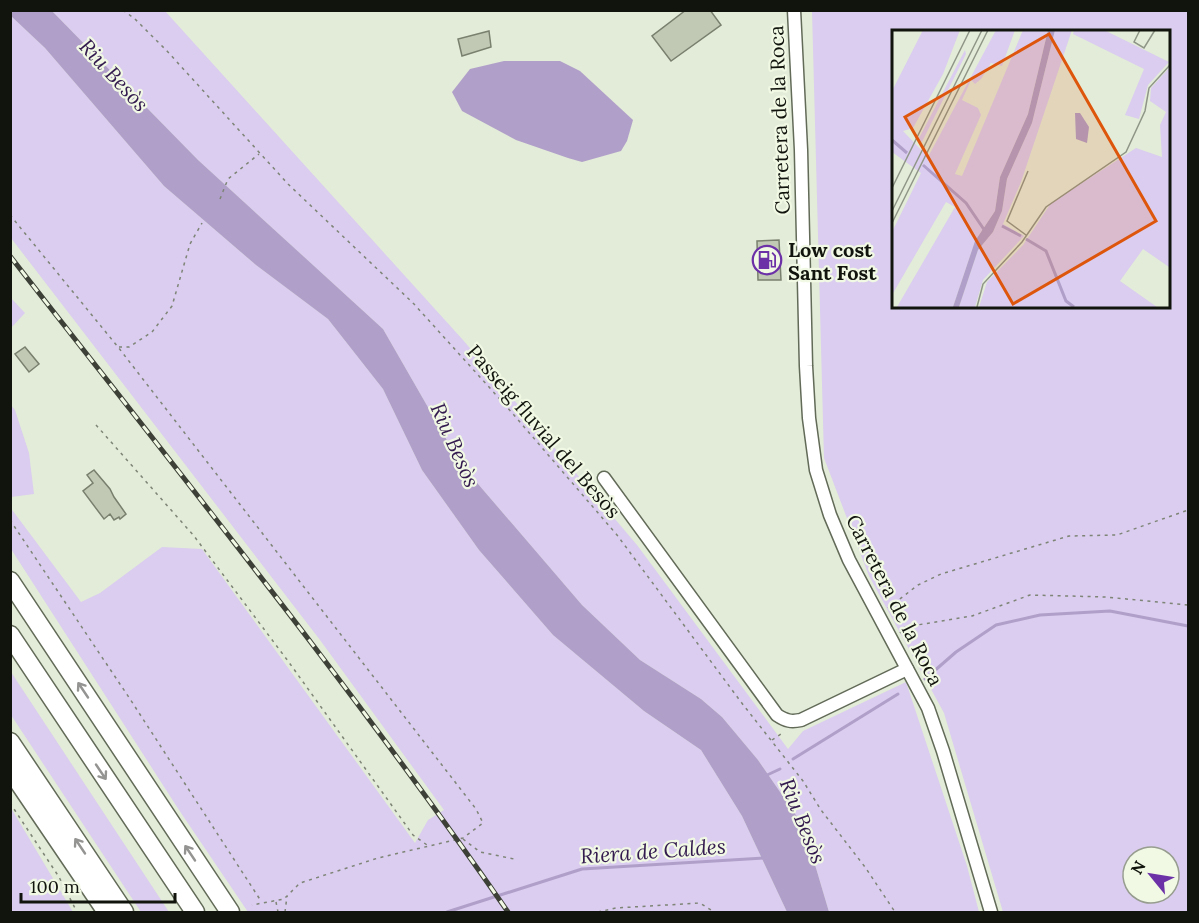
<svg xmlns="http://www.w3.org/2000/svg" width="1199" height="923" viewBox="0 0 1199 923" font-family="Lora,serif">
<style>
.green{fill:#dacdef;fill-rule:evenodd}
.water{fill:#b09fc9}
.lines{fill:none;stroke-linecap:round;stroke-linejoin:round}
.stream{stroke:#b09fc9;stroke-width:3}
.building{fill:#c1c9b5;stroke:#79806e;stroke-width:1.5}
.minor-casing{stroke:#626a58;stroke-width:15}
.highway-casing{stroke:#626a58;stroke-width:21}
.path{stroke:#7e8476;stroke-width:1.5;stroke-dasharray:3 4.5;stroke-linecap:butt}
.minor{stroke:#fff;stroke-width:12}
.highway{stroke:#fff;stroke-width:18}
.rail-casing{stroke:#3c4036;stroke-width:5}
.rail{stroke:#f1f9e5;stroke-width:3;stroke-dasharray:9;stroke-linecap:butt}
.oneway{stroke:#949592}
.labels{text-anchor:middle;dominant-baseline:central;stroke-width:4.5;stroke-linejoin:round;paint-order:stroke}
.street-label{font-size:20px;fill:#11140d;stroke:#f1f9e5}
.poi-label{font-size:20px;font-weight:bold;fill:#11140d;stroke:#f1f9e5;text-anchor:start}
.water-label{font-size:21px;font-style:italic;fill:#341b4f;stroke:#f1f9e5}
.inset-river{fill:none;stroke:#b09fc9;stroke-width:3}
.inset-road{fill:none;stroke:#8f9687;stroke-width:1.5}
.view{fill:#dd560c;fill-opacity:0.15;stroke:#dd560c;stroke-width:3}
.inset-edge{fill:none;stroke:#11140d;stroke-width:3}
</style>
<rect width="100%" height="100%" fill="#e3ecd8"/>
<g class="green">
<polygon points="52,11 165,11 463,340 637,545 788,749 803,731 906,682 967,866 979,912 829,912 813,858 800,821 758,760 722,717 701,699 640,660 582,605 460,463 383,329 198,160"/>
<path d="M 812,11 L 1188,11 L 1188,912 L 1003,912 L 944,713 L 869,576 L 824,458 ZM 893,32 L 1168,32 L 1168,306 L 893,306 ZM 1133,857 L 1169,857 L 1169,893 L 1133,893 Z"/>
<polygon points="11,16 45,48 164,186 256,265 328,319 383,389 422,470 479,550 553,635 644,711 701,750 742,816 787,912 248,912 179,810 11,549 10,507 81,602 100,593 162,547 202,549 415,843 428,820 444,810 320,640 11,238"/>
<polygon points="11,298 25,313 11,328"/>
<polygon points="10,404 15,410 29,453 34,494 11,497"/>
<polygon points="11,672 169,912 141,912 11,715"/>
<polygon points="10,808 11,808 73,912 11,912"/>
</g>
<g class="water">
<polygon points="11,10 52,11 198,160 383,329 460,463 582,605 640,660 701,699 722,717 758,760 800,821 813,858 829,912 787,912 742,816 701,750 644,711 553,635 479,550 422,470 383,389 328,319 256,265 164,186 45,48 11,16"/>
<polygon points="504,61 560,61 580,71 633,120 627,141 621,151 582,162 568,158 516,140 462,111 452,92 470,69"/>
</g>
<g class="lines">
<g class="stream">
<polyline points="925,679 956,652 996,625 1040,615 1110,611 1188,626"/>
<polyline points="793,759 898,694"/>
<polyline points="765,776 780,769"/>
<polyline points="447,912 582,869 765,858"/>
</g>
</g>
<g class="building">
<polygon points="686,10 710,10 721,25 671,61 652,36"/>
<polygon points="489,31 491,47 462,56 458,39"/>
<polygon points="779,240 781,280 758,280 757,241"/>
<polygon points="25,347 39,364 29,372 15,354"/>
<polygon points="94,470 110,489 114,497 126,514 120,519 119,517 114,520 110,514 104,519 83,491 93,483 87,475"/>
</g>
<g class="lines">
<g class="minor-casing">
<g id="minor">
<polyline points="794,10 801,150 806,366 809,418 816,470 830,515 849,560 928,708 943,751 991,912"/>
<path d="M 604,478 L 777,715 C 786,721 791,722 801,720 L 907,669"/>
</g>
</g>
<g class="highway-casing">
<g id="highway">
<polyline points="10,581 230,912"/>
<polyline points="10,635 195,912"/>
<polyline points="10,742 124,912"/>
<polyline points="10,769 107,912"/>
</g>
</g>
<g class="path">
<polyline points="123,10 135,19 167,51 288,184 414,304 507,407 617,535 741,702 803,781 821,810 865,867 895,912"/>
<polyline points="220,199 228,179 259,154"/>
<polyline points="10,215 118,347 476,809 483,823 463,838 378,858 300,883 284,899 252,905"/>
<polyline points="119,347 129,347 152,332 172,306 190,244 202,223"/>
<polyline points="96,425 194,536 288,661 413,835 427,845"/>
<polyline points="10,520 130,699 261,901"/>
<polyline points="888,608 918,585 941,574 1069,536 1117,535 1188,510"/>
<polyline points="900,633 905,627 972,616 1030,595 1106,597 1188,605"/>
<polyline points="772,740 784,732"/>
<polyline points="10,803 59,877 77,912"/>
<polyline points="463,839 480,852 514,859"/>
<polyline points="276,902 278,912"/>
<polyline points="285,912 287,896"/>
<polyline points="598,912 616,908 700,903 714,912"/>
</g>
<use href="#minor" class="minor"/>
<use href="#highway" class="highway"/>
<g class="rail-casing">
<path id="rail" d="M 10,256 C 179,473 352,687 508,912"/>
</g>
<use href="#rail" class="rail"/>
</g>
<defs><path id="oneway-shaft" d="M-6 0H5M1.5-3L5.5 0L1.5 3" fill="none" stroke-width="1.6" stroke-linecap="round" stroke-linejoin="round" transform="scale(1.5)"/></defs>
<g class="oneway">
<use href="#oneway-shaft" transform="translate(83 690) rotate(-124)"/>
<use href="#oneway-shaft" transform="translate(101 772) rotate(56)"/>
<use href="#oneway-shaft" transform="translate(80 846) rotate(-124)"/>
<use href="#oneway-shaft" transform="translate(190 853) rotate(-124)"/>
</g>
<defs>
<g id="fuel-ring" transform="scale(1.5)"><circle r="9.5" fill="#f1f9e5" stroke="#6d31a7" stroke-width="1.5"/><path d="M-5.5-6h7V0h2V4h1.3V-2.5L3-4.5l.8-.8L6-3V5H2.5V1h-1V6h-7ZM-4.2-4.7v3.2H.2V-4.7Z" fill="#6d31a7"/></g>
</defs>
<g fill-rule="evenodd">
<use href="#fuel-ring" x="767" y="260"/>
</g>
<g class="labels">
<g class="street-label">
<text transform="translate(779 120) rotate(-92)">Carretera de la Roca</text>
<text transform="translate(544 431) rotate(49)">Passeig fluvial del Besòs</text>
<text transform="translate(895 600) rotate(63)">Carretera de la Roca</text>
</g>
<g class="poi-label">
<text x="788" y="249">Low cost<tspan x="788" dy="23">Sant Fost</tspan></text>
</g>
<g class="water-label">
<text transform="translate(114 75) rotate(47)">Riu Besòs</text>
<text transform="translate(455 445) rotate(66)">Riu Besòs</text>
<text transform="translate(803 821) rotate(68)">Riu Besòs</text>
<text transform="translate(653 851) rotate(-4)">Riera de Caldes</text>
</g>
</g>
<g transform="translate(892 30)">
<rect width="278" height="278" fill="#e3ecd8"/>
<path d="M 31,0 L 68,0 L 51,44 L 21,98 L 11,101 L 36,127 L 104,0 L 123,0 L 110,36 L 99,33 L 89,49 L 83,54 L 79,50 L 70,70 L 86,78 L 89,85 L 63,144 L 70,146 L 131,0 L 156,0 L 136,84 L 108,147 L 103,181 L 83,211 L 61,277 L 5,277 L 63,177 L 54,172 L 0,265 L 0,202 L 29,143 L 0,122 L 0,61 ZM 163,0 L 180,0 L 129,152 L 111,194 L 132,206 L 91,250 L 83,277 L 67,277 L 86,220 L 101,202 L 110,181 L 115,149 L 140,93 ZM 182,0 L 212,0 L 277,32 L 256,55 L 247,89 L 233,85 L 252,39 L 181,4 ZM 73,20 L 74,24 L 30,112 L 26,110 ZM 277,38 L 277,237 L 251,219 L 228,251 L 265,277 L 87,277 L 95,252 L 131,215 L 159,173 L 244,118 L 270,127 L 268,95 L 274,82 L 258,71 L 259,58 Z" fill="#dacdef"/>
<path d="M 156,0 L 163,0 L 140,93 L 115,149 L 110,181 L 101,202 L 86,220 L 67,277 L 61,277 L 83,211 L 103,181 L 108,147 L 136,84 ZM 183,83 L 188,83 L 197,97 L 195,113 L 184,109 Z" fill="#b09fc9"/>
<path class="inset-river" d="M 0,110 L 15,123M 31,135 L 74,173 L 93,201M 110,196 L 129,206M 134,209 L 154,221 L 174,271 L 182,277"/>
<path class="inset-road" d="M 248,0 L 242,12 L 252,18 L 263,0M 0,158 L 78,0M 0,181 L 90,0M 0,193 L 96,0M 134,205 L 115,191 L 136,141M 85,277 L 91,254 L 130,212 L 154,177 L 234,122 L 253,81 L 257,58 L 278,35"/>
<path class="view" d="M 157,4 L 264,191 L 121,274 L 13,87 Z"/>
<rect width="278" height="278" class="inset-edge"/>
</g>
<rect width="1199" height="923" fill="none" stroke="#11140d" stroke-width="24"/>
<g transform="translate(1151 875) rotate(300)"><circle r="28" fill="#f1f9e5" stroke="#979d8f" stroke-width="1.5"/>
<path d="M0-4.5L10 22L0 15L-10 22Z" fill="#6d31a7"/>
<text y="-9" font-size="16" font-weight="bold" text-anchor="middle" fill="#11140d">N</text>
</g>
<path d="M21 893v9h154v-9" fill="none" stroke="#11140d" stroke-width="3"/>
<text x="30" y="893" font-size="18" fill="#11140d" stroke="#f1f9e5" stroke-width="4.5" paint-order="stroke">100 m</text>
</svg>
